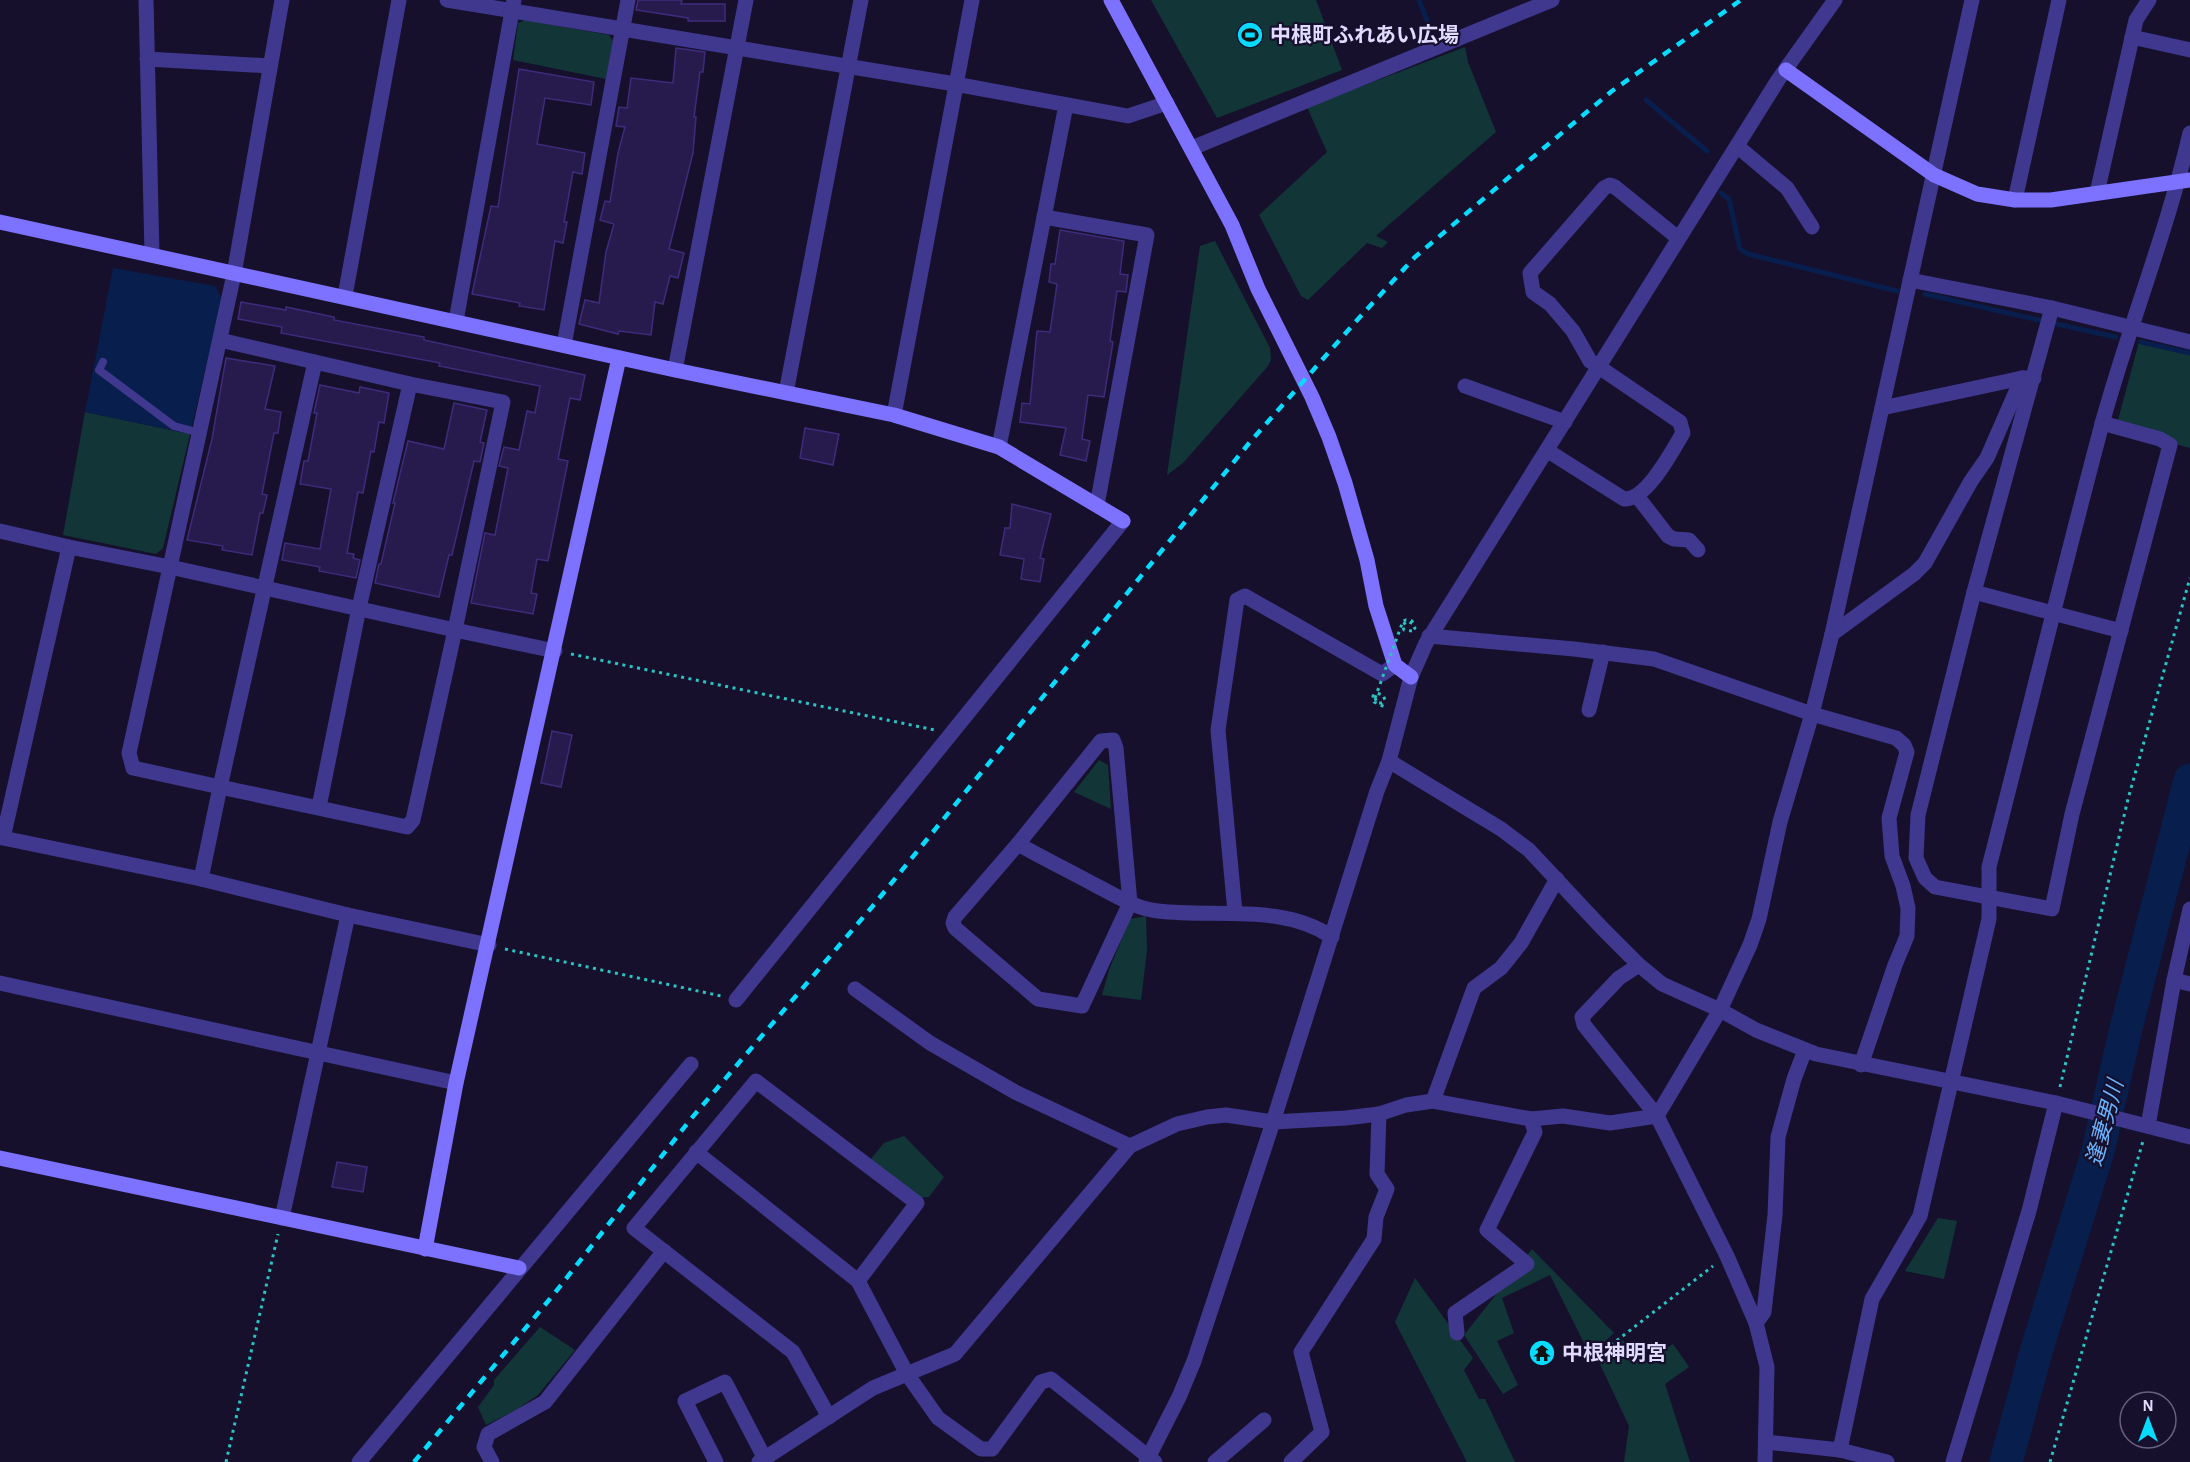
<svg xmlns="http://www.w3.org/2000/svg" width="2190" height="1462" viewBox="0 0 2190 1462" font-family="'Alegreya Sans','Noto Sans JP',sans-serif">
<style>
.green{fill:#123637}
.water{fill:#081e4d}
.lines{fill:none;stroke-linecap:round;stroke-linejoin:round}
.stream{stroke:#081e4d;stroke-width:5}
.river{stroke:#081e4d;stroke-width:33}
.building{fill:#271b4e;stroke:#3f2b7c;stroke-width:1.5}
.path{stroke:#2ac4c2;stroke-width:3;stroke-dasharray:3 4.5;stroke-linecap:butt}
.lane{stroke:#3f388e;stroke-width:8}
.street{stroke:#3f388e;stroke-width:15}
.secondary{stroke:#7c72ff;stroke-width:15}
.rail{stroke:#07dbff;stroke-width:4.5;stroke-dasharray:9 8;stroke-linecap:butt}
.path-bridge{stroke:#2ac4c2;stroke-width:3;stroke-dasharray:3 4.5;stroke-linecap:butt}
.labels{text-anchor:middle;dominant-baseline:central;stroke-width:4.5;stroke-linejoin:round;paint-order:stroke}
.poi-label{font-size:21px;font-weight:bold;fill:#e1dbff;stroke:#16102c;text-anchor:start}
.water-label{font-size:22px;font-style:italic;fill:#69b3ff;stroke:#16102c}
</style>
<rect width="100%" height="100%" fill="#16102c"/>
<g class="green">
<polygon points="1151,0 1316,0 1342,70 1217,118"/>
<polygon points="525,20 609,35 613,41 606,79 513,60 518,23"/>
<polygon points="1465,47 1468,62 1496,132 1376,236 1388,242 1382,248 1367,243 1308,300 1301,296 1259,215 1327,152 1307,107"/>
<polygon points="1215,241 1270,348 1271,360 1268,366 1183,463 1167,475 1200,246"/>
<polygon points="2139,342 2190,355 2190,448 2124,430 2118,420"/>
<polygon points="85,412 190,434 163,548 156,554 63,535"/>
<polygon points="1099,760 1108,765 1111,809 1074,792"/>
<polygon points="1146,916 1147,950 1141,1000 1102,995 1109,970 1130,919"/>
<polygon points="904,1136 944,1177 929,1197 917,1198 870,1160 884,1143"/>
<polygon points="1938,1218 1957,1221 1944,1279 1905,1271"/>
<polygon points="1532,1249 1614,1333 1590,1355 1550,1275 1502,1298 1514,1333 1497,1341 1518,1385 1503,1394 1464,1335"/>
<polygon points="1415,1278 1473,1358 1464,1370 1479,1399 1485,1399 1515,1462 1467,1462 1395,1322"/>
<polygon points="540,1327 575,1350 538,1395 516,1410 486,1425 478,1407 494,1385 494,1380"/>
<polygon points="1622,1340 1645,1363 1673,1344 1689,1367 1665,1384 1690,1462 1624,1462 1629,1426 1599,1362"/>
</g>
<polygon class="water" points="113,268 215,286 222,299 190,434 85,412"/>
<g class="lines">
<g class="stream">
<polyline points="1419,0 1428,23"/>
<polyline points="1646,100 1707,151"/>
<polyline points="1721,193 1729,199 1740,249 1748,254 1897,291"/>
<polyline points="1925,294 2043,321"/>
<polyline points="2052,323 2116,337"/>
<polyline points="2141,342 2190,353"/>
</g>
<polyline class="river" points="2006,1462 2036,1352 2098,1151 2126,1028 2190,780"/>
</g>
<g class="building">
<polygon points="638,0 682,0 681,4 725,4 725,21 688,21 688,18 636,10"/>
<polygon points="676,48 705,52 703,72 700,72 694,117 696,117 693,153 669,249 684,253 678,278 670,276 663,304 655,302 651,335 619,331 618,334 579,324 585,300 599,303 606,252 614,224 600,220 605,201 610,202 618,153 625,127 616,126 619,107 627,108 631,78 673,83"/>
<polygon points="519,69 594,82 591,105 545,98 537,144 585,153 582,174 573,172 564,222 567,222 563,243 555,241 544,310 519,306 520,303 472,294 491,206 498,207"/>
<polygon points="1060,230 1124,241 1120,274 1128,275 1126,292 1117,291 1110,341 1113,342 1104,397 1088,395 1082,439 1090,441 1086,461 1060,455 1066,428 1020,422 1022,403 1030,404 1037,331 1050,332 1057,284 1049,282 1051,264 1055,264"/>
<polygon points="241,302 286,310 286,307 334,317 334,320 424,337 424,340 585,375 580,400 570,398 558,459 568,461 548,561 537,559 531,593 537,594 533,614 471,603 485,533 495,535 508,468 499,466 504,447 519,450 527,411 535,413 540,386 439,366 440,363 281,333 282,327 238,319"/>
<polygon points="226,358 275,366 265,409 281,412 278,433 274,433 262,494 267,495 263,513 260,513 252,555 222,550 223,546 187,540 212,439"/>
<polygon points="320,385 359,393 360,387 389,393 384,423 379,422 374,452 371,451 363,493 358,492 347,553 354,554 353,558 360,560 356,578 319,571 320,567 282,560 285,543 320,549 331,489 300,484 304,461 308,461 317,413 314,413"/>
<polygon points="454,403 487,410 480,442 484,443 480,462 474,461 452,555 449,555 439,597 375,583 379,564 381,564 395,503 393,503 408,441 444,449"/>
<polygon points="805,428 839,434 833,465 800,458"/>
<polygon points="1012,504 1051,514 1040,558 1044,559 1040,582 1021,579 1024,559 1000,555 1005,528 1010,528"/>
<polygon points="552,731 572,735 561,787 541,783"/>
<polygon points="337,1162 367,1167 363,1192 332,1187"/>
</g>
<g class="lines">
<g class="path">
<polyline points="1412,631 1404,630 1402,625 1408,621 1416,626"/>
<polyline points="571,654 935,730"/>
<polyline points="1375,698 1377,703 1382,703 1385,700 1383,695 1376,693 1373,696 1374,702 1385,707"/>
<polyline points="505,949 721,996"/>
<polyline points="2060,1087 2128,799 2190,578"/>
<polyline points="1593,1359 1713,1266"/>
<polyline points="226,1462 278,1234"/>
<polyline points="2050,1462 2143,1141"/>
</g>
<polyline class="lane" points="103,362 99,370 174,426 200,433"/>
<g class="street">
<polyline points="146,0 152,254"/>
<polyline points="447,0 955,84 1128,116 1167,103"/>
<polyline points="2132,37 2190,50"/>
<polyline points="147,59 270,66"/>
<polyline points="1737,146 1787,188 1812,227"/>
<polyline points="1192,148 1552,0"/>
<polyline points="2097,193 2136,20 2149,0"/>
<polyline points="2015,200 2059,0"/>
<polyline points="1044,217 1147,235 1097,505"/>
<polyline points="1910,280 2052,308 2190,342"/>
<polyline points="345,296 399,0"/>
<polyline points="2052,308 1974,592 1918,815 1916,858 1925,878 1935,887 2052,909 2072,814 2170,445 2160,439 2102,423"/>
<polyline points="456,321 514,0"/>
<polyline points="220,340 410,384 503,402 455,630 170,567 234,274 282,0"/>
<polyline points="564,345 628,0"/>
<polyline points="315,362 220,787 133,768 129,753 170,567 69,547 3,838 201,879 220,787 407,827 413,820 455,630 555,651"/>
<polyline points="675,370 746,0"/>
<polyline points="1465,386 1565,422"/>
<polyline points="786,393 861,0"/>
<polyline points="1882,408 2022,378"/>
<polyline points="894,415 972,0"/>
<polyline points="999,447 1066,105"/>
<path d="M 1548,451 L 1624,499 C 1647,500 1672,451 1683,433 L 1680,422 L 1590,361 L 1573,331 L 1550,304 L 1533,292 L 1530,273 L 1604,188 L 1610,185 L 1615,187 L 1678,238"/>
<polyline points="1637,496 1668,536 1674,539 1689,540 1698,550"/>
<polyline points="0,531 69,547"/>
<polyline points="1974,592 2121,631"/>
<polyline points="1832,634 1914,574 1925,563 1971,481 1987,458 2022,378 2034,378"/>
<polyline points="1429,636 1574,649 1654,659 1812,714 1896,738 1904,745 1907,752 1889,818 1892,856 1903,886 1908,908 1907,936 1895,965 1861,1065"/>
<polyline points="1589,710 1603,652"/>
<polygon points="1113,740 1116,748 1130,903 1082,1006 1038,999 955,928 953,923 955,917 1018,844 1101,741"/>
<polyline points="1389,761 1501,829 1529,850 1602,928 1639,965 1662,984 1720,1010 1756,1030 1816,1054 2056,1103 2190,1137"/>
<polyline points="319,807 359,608 410,384"/>
<path d="M 1018,844 C 1043,858 1069,871 1095,885 C 1115,895 1136,909 1158,911 C 1215,918 1282,903 1332,937"/>
<polyline points="201,879 348,915 489,945"/>
<polyline points="1235,912 1218,730 1237,600 1245,596 1382,674 1395,665"/>
<polyline points="1639,965 1619,978 1582,1017 1584,1025 1657,1116 1727,1256 1756,1323 1767,1367 1765,1462"/>
<polyline points="2174,980 2190,984"/>
<polyline points="0,983 456,1083"/>
<polyline points="855,989 930,1043 1015,1092 1130,1146"/>
<polyline points="736,1000 1123,521"/>
<polyline points="1433,1101 1474,988 1501,968 1521,943 1557,879"/>
<polyline points="1657,1116 1720,1010 1750,945 1759,919 1780,822 1812,714 1832,634 1972,0"/>
<polyline points="2148,1126 2174,980 2190,909"/>
<polyline points="696,1152 858,1281 907,1374 938,1418 981,1449 992,1449 1041,1382 1051,1379 1155,1462"/>
<polyline points="282,1218 348,915"/>
<polyline points="1756,1323 1764,1312 1775,1215 1778,1137 1794,1079 1805,1050"/>
<polyline points="1457,1333 1455,1313 1527,1264 1487,1230 1535,1132 1531,1119"/>
<polyline points="829,1417 793,1352 634,1228 756,1081 917,1203 858,1281"/>
<polyline points="1766,1442 1840,1450 1887,1462"/>
<path d="M 1840,1450 L 1872,1299 L 1920,1216 L 1989,919 L 1989,867 C 2027,719 2063,571 2102,424 C 2129,326 2167,232 2190,133"/>
<polyline points="359,1462 691,1064"/>
<polyline points="492,1462 484,1447 488,1434 545,1402 664,1251"/>
<polyline points="716,1462 685,1401 725,1382 765,1459"/>
<polyline points="759,1462 873,1388 955,1354 1130,1146 1177,1124 1207,1117 1226,1115 1273,1122 1346,1118 1379,1114 1406,1105 1433,1101 1531,1119 1563,1116 1610,1123 1657,1116"/>
<polyline points="1146,1462 1179,1397 1194,1361 1273,1122 1377,791 1389,761 1411,677 1426,643 1778,80 1835,0"/>
<polyline points="1215,1462 1264,1420"/>
<polyline points="1291,1462 1322,1432 1301,1352 1374,1239 1376,1217 1387,1189 1377,1174 1379,1114"/>
<polyline points="1953,1462 2029,1211 2056,1103"/>
</g>
<g class="secondary">
<polyline points="1111,0 1232,225 1258,289 1312,397 1329,437 1345,483 1367,560 1376,606 1395,665 1411,677"/>
<polyline points="1786,70 1934,175 1977,194 2015,200 2051,200 2190,180"/>
<polyline points="0,222 675,370 894,415 999,447 1123,521"/>
<polyline points="0,1158 519,1268"/>
<polyline points="425,1249 456,1083 619,358"/>
</g>
<polyline class="rail" points="414,1462 554,1294 690,1120 872,907 1250,442 1359,318 1415,257 1520,168 1612,91 1741,0"/>
<polyline class="path-bridge" points="1375,698 1403,621 1406,620 1412,621 1415,628 1412,631"/>
</g>
<defs>
<g id="stadium-disc" transform="scale(1.35)"><circle r="9.5" fill="#07dbff" stroke="#16102c"/><path d="M0-5a6.5 5 0 1 0 0 10a6.5 5 0 1 0 0-10ZM-3.5-1.8h7v3.6h-7Z" fill="#111"/></g>
<g id="temple-disc" transform="scale(1.35)"><circle r="9.5" fill="#07dbff" stroke="#16102c"/><path d="M0-6L5-2H3V0L6.5 2.5H4V6H1.5V3h-3V6H-4V2.5H-6.5L-3 0V-2H-5Z" fill="#111"/></g>
</defs>
<g fill-rule="evenodd">
<use href="#stadium-disc" x="1250" y="35"/>
<use href="#temple-disc" x="1542" y="1353"/>
</g>
<g class="labels">
<g class="poi-label">
<text x="1270" y="35">中根町ふれあい広場</text>
<text x="1562" y="1353">中根神明宮</text>
</g>
<g class="water-label">
<text transform="translate(2105 1123) rotate(-75)">逢妻男川</text>
</g>
</g>
<g transform="translate(2148 1420)"><circle r="28" fill="#16102c" stroke="#676180" stroke-width="1.5"/>
<path d="M0-4.5L10 22L0 15L-10 22Z" fill="#07dbff"/>
<text y="-9" font-size="16" font-weight="bold" text-anchor="middle" fill="#e1dbff">N</text>
</g>
</svg>
